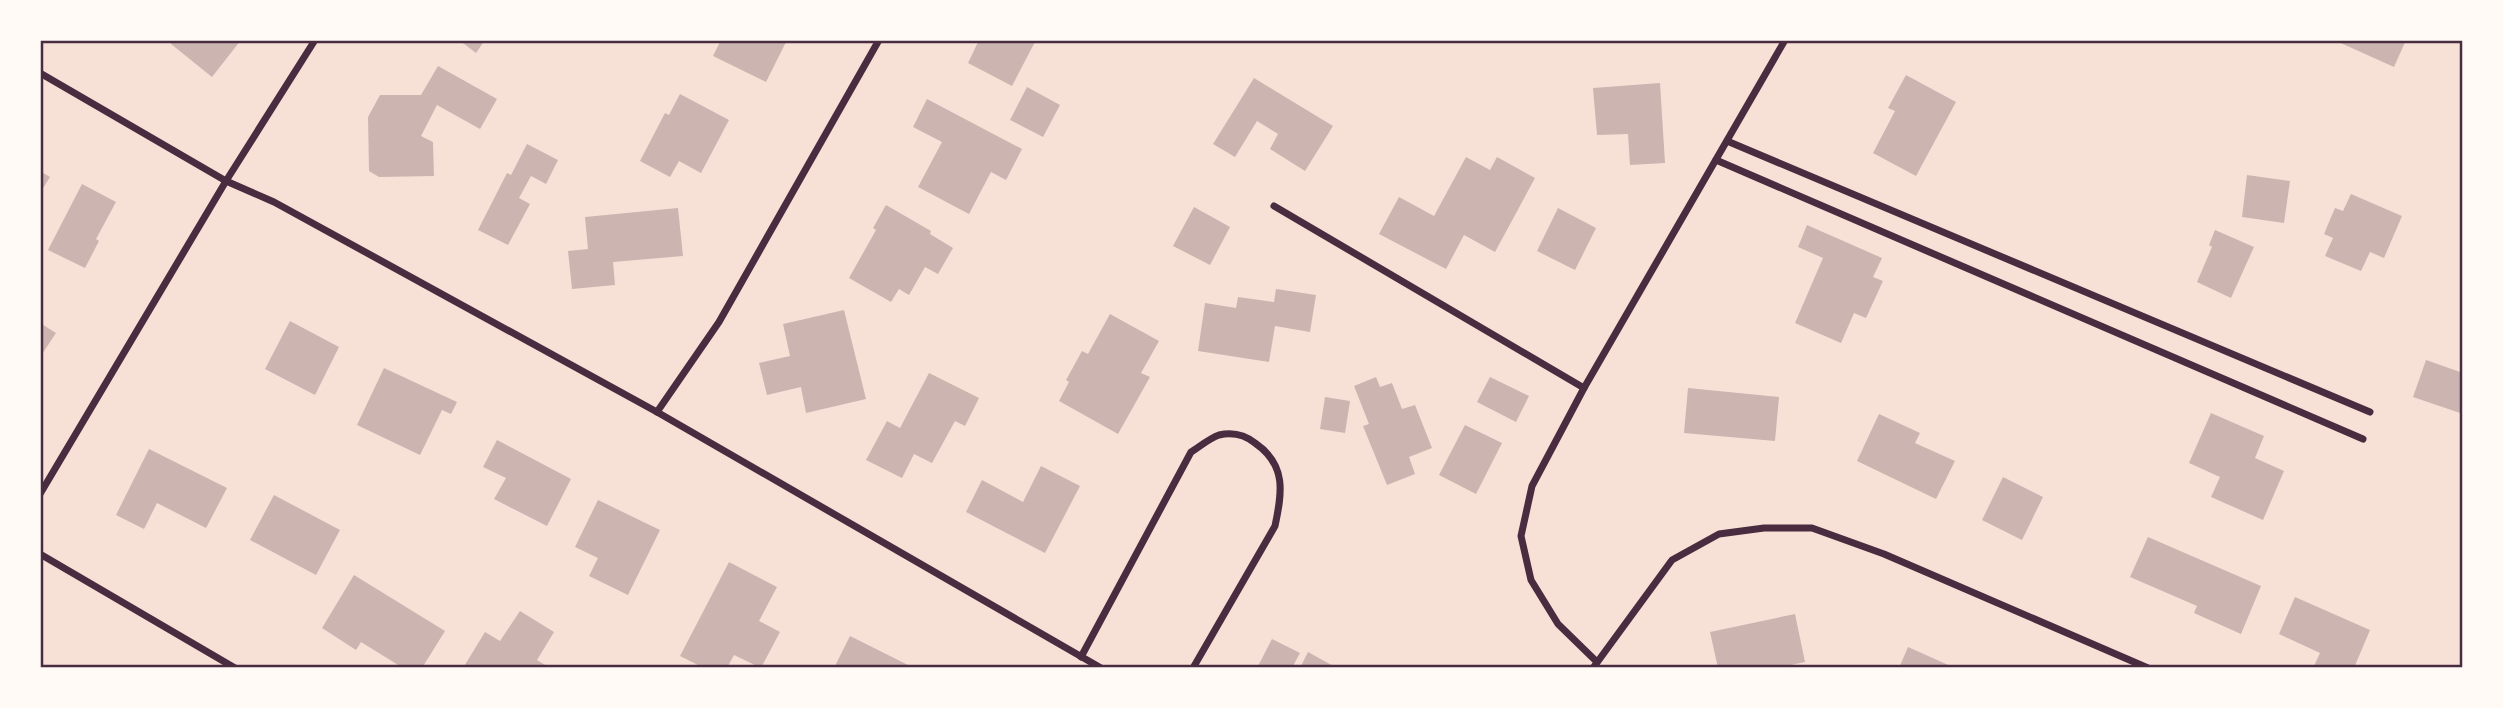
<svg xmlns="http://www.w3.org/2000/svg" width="2503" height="708" viewBox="0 0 2503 708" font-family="Inter,sans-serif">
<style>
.building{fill:#ccb4b1}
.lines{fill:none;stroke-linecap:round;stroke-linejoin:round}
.minor{stroke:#4a2c40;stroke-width:7}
.neatline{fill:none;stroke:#4a2c40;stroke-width:2.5}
</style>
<rect width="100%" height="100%" fill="#f7e1d7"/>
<g class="building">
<polygon points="174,40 241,40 212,77 171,44"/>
<polygon points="459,40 485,40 476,53"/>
<polygon points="721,40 787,40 766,82 713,56"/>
<polygon points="979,40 1036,40 1012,86 968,63"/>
<polygon points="2334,40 2406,40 2394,67"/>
<polygon points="438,66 497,99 480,129 437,105 421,136 433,142 434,176 379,177 369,171 368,117 380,95 421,95"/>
<polygon points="1906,75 1956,102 1916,176 1873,153 1895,111 1888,108"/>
<polygon points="1254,78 1333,126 1305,171 1270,149 1278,134 1257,121 1235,157 1213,144"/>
<polygon points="1660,83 1665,163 1630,165 1628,134 1597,135 1593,88"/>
<polygon points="1027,87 1060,105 1043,137 1010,120"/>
<polygon points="680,94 729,120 701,173 679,161 670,177 640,161 665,113 669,115"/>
<polygon points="927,99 1022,149 1006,180 991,172 969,214 918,187 942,142 913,127"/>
<polygon points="527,144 558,160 546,184 531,176 519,198 530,204 508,245 478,230 507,173 511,175"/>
<polygon points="1466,157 1490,170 1497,157 1535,178 1495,252 1464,235 1446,269 1379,234 1399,197 1434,216"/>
<polygon points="40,171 50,177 40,193"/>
<polygon points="2247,175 2290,181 2284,223 2242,217"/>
<polygon points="82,184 116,202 96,239 99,241 85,268 48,250"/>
<polygon points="2351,194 2402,216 2384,258 2370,252 2361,271 2325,256 2333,238 2324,234 2335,208 2343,211"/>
<polygon points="886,205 931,231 930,234 953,248 938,274 925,267 909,295 899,289 891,302 849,278 876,230 873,228"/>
<polygon points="1194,207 1230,227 1210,265 1173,246"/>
<polygon points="678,208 683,256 613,262 615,285 572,289 568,251 588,249 585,217"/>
<polygon points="1558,208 1596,228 1575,270 1537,251"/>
<polygon points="1807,225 1882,258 1873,277 1883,281 1866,318 1854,313 1841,343 1795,323 1823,258 1798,247"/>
<polygon points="2215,230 2254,247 2231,298 2197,282 2212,247 2209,245"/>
<polygon points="1276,289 1316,295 1310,332 1275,326 1269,362 1198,351 1205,303 1236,308 1238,297 1274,302"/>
<polygon points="844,310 866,399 806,413 801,387 767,395 759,363 790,356 783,324"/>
<polygon points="1110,314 1159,341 1141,373 1150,377 1118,434 1059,401 1069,382 1066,380 1082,351 1088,354"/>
<polygon points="290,321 339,347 315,395 265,369"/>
<polygon points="40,323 56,333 40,357"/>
<polygon points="2426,360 2463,373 2463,414 2413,397"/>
<polygon points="384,368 457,402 451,414 442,410 420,455 357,425"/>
<polygon points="929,373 979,398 965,426 955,421 932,463 914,454 902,478 866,460 887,421 900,428"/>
<polygon points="1376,377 1380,387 1392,383 1402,409 1415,405 1432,448 1409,457 1415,474 1387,485 1363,426 1369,424 1354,386"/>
<polygon points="1490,377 1529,396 1516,422 1477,402"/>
<polygon points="1688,388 1779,397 1775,441 1684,433"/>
<polygon points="1325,397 1350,401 1345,433 1320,429"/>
<polygon points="2211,413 2264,436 2255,458 2284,471 2263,520 2211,497 2220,477 2189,463"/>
<polygon points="1879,414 1920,433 1915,443 1955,461 1936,499 1857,461"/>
<polygon points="1465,425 1502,443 1476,494 1439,475"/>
<polygon points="497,440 571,479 547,526 494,499 506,478 483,467"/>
<polygon points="149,449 227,488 206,528 157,503 144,529 116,515"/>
<polygon points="1041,466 1080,486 1045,553 966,512 982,480 1023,502"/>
<polygon points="2003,477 2043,497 2022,540 1982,520"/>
<polygon points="274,495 340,530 316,575 250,540"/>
<polygon points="598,500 660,530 628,595 589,576 598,558 575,547"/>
<polygon points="2148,537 2261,586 2241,634 2194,613 2197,606 2130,577"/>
<polygon points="729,562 777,587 759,621 780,632 761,668 734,655 727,668 704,668 680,656"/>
<polygon points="354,575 445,631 422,668 403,668 361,642 356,650 322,628"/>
<polygon points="2295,597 2370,630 2354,668 2314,666 2320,653 2279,634"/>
<polygon points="520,611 554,632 537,660 550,668 463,668 485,632 500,641"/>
<polygon points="1795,614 1805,662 1777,668 1718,668 1710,632"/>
<polygon points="850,636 914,668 834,668"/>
<polygon points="1272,639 1300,653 1292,668 1257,668"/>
<polygon points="1908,647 1955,668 1899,668"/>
<polygon points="1308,652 1337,668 1300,668"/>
</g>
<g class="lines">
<g class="minor">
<polyline points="40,73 226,181 274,202 657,412 1101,668"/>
<polyline points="1727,141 2370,412"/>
<polyline points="1716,160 2363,439"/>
<polyline points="1274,206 1584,388"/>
<polyline points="657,412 719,322 879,40"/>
<polyline points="40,494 226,181 315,40"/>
<polyline points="40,554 235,668"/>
<path d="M 1081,657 L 1191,452 C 1199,447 1210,438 1219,435 C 1232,432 1245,435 1255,443 C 1287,465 1282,493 1275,526 L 1193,668"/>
<polyline points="1597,662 1558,624 1531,580 1521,536 1532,486 1584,388 1785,40"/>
<polyline points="1593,668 1672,560 1719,534 1764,528 1812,528 1884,554 2148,668"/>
</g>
</g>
<rect width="2503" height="708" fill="none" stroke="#fffaf5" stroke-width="84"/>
<rect x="42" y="42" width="2419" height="624" class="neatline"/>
</svg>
